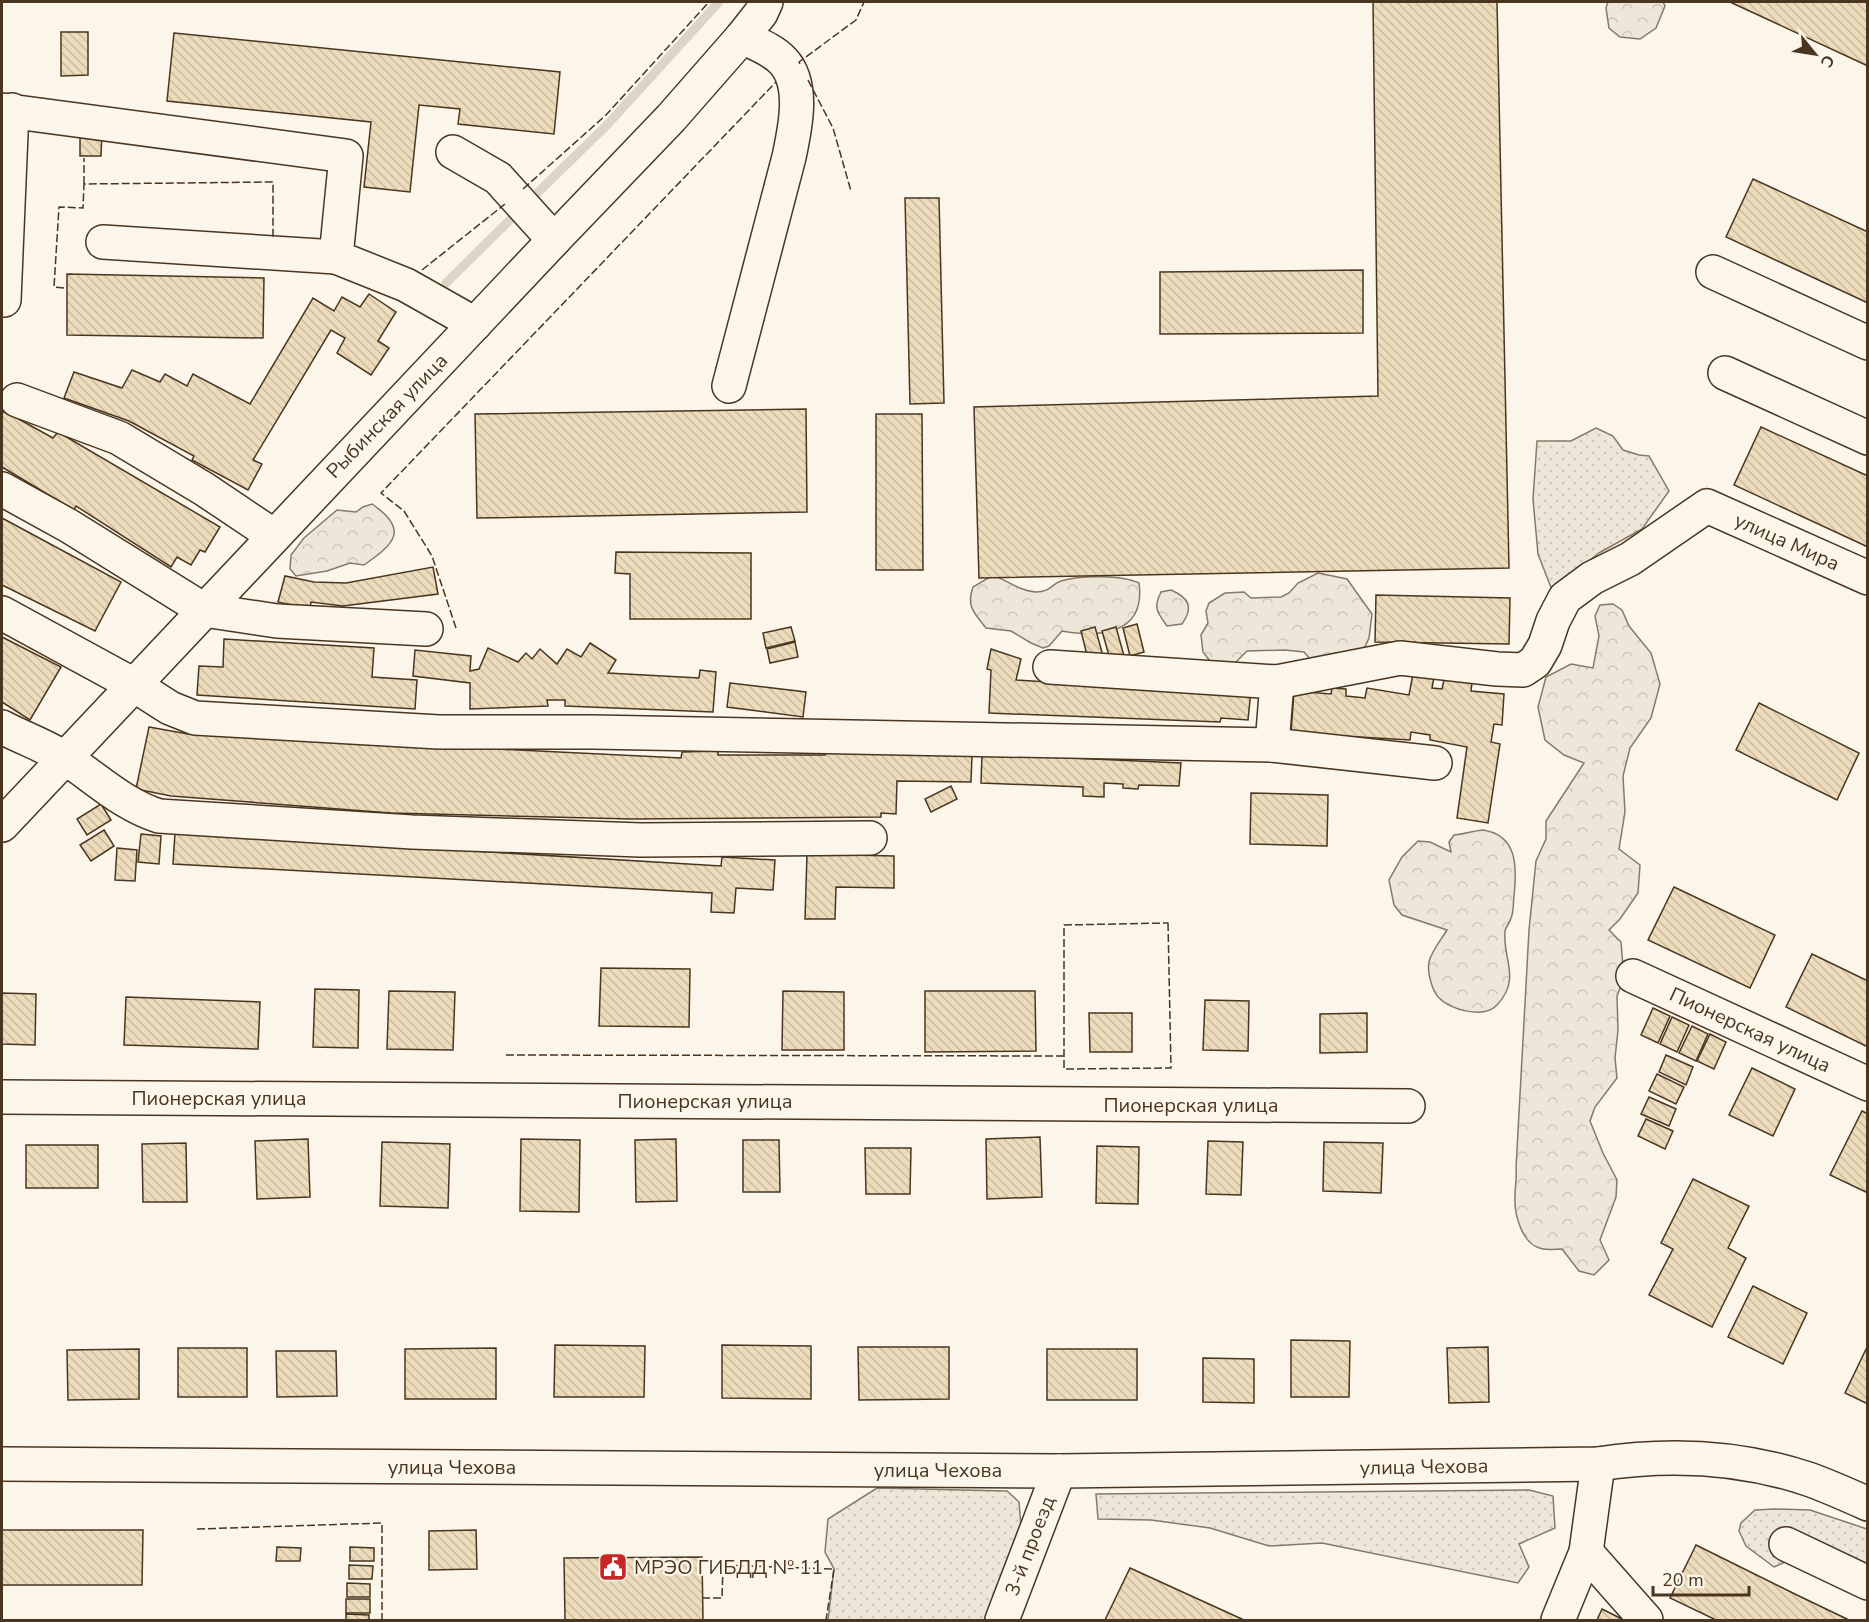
<svg xmlns="http://www.w3.org/2000/svg" width="1869" height="1622" viewBox="0 0 1869 1622" font-family="'Nunito Sans',sans-serif">
<style>
.grass{fill:url(#grass-dots);stroke:#887966;stroke-width:1.5}
.forest{fill:url(#forest-crowns);stroke:#887966;stroke-width:1.5}
.lines{fill:none;stroke-linecap:round;stroke-linejoin:round}
.stream{stroke:#dcd4c6;stroke-width:9}
.building{fill:url(#building-back-hatch);stroke:#4a3520;stroke-width:1.5}
.minor-casing{stroke:#4a3520;stroke-width:36}
.major-casing{stroke:#4a3520;stroke-width:36}
.minor{stroke:#fbf6e9;stroke-width:33}
.major{stroke:#fbf6e9;stroke-width:33}
.fence{stroke:#4a3520;stroke-width:1.5;stroke-dasharray:8 3;stroke-linecap:butt}
.labels{text-anchor:middle;dominant-baseline:central;stroke-width:4.5;stroke-linejoin:round;paint-order:stroke}
.street-label{font-size:20px;fill:#4a3520;stroke:#fbf6e9}
.poi-label{font-size:20px;fill:#4a3520;stroke:#fbf6e9;text-anchor:start}
</style>
<defs>
<pattern id="grass-dots" width="8" height="8" patternUnits="userSpaceOnUse" patternTransform="scale(1.5)"><rect width="8" height="8" fill="#ede6d9"/><path d="M2 2h.1M6 6h.1" fill="none" stroke="#cdc6ba" stroke-width="1.8" stroke-linecap="round"/></pattern>
<pattern id="forest-crowns" width="20" height="18" patternUnits="userSpaceOnUse" patternTransform="scale(1.5)"><rect width="20" height="18" fill="#ede6d9"/><path d="M2 6a3 3 0 1 1 6 0M12 15a3 3 0 1 1 6 0" fill="none" stroke="#cdc6ba"/></pattern>
<pattern id="building-back-hatch" width="6" height="6" patternUnits="userSpaceOnUse" patternTransform="scale(1.5)"><rect width="6" height="6" fill="#ecdcbc"/><path d="M-1 5l2 2M0 0l6 6M5-1l2 2" fill="none" stroke="#ccbda1"/></pattern>
</defs>
<rect width="100%" height="100%" fill="#fbf6e9"/>
<g class="grass">
<polygon points="1596,428 1613,436 1623,450 1639,455 1649,456 1669,491 1642,529 1599,553 1552,590 1538,554 1533,499 1537,441 1571,441"/>
<polygon points="877,1488 1007,1491 1019,1502 1021,1526 986,1620 828,1620 834,1569 825,1552 828,1519"/>
<polygon points="1529,1490 1553,1496 1555,1528 1519,1544 1529,1567 1518,1583 1322,1543 1269,1546 1210,1528 1151,1520 1098,1519 1096,1494"/>
<polygon points="1775,1509 1810,1510 1867,1529 1867,1574 1776,1543 1783,1563 1774,1567 1746,1546 1739,1531 1741,1523 1755,1510"/>
</g>
<g class="forest">
<polygon points="1608,2 1663,2 1665,6 1656,28 1640,39 1620,37 1609,28 1606,8"/>
<path d="M 372,504 C 410,530 394,544 364,565 L 350,563 L 327,571 L 296,576 L 290,569 L 291,555 L 304,538 L 337,510 L 356,512 L 363,507 Z"/>
<polygon points="1318,573 1347,579 1372,614 1369,638 1363,651 1312,661 1304,652 1285,650 1247,651 1232,666 1210,661 1203,652 1201,635 1208,623 1206,611 1209,603 1225,593 1244,592 1251,598 1281,597 1289,593 1298,583"/>
<path d="M 993,575 C 1008,581 1020,591 1036,592 C 1051,592 1051,584 1061,581 C 1080,575 1122,575 1139,583 C 1146,634 1100,638 1062,631 L 1049,646 L 1043,648 L 1031,643 L 1011,631 L 986,628 C 974,613 966,606 973,587 Z"/>
<path d="M 1171,590 C 1189,598 1194,607 1182,624 L 1167,626 C 1157,612 1153,608 1161,592 Z"/>
<path d="M 1613,604 L 1622,610 L 1629,626 L 1651,653 L 1660,684 L 1651,718 L 1630,748 L 1623,776 L 1625,812 L 1619,849 L 1640,865 L 1638,893 L 1620,919 L 1609,930 L 1621,942 L 1624,979 L 1617,996 L 1618,1030 L 1615,1058 L 1617,1078 L 1595,1107 L 1590,1121 L 1603,1153 L 1617,1180 L 1616,1197 L 1600,1240 L 1609,1260 L 1594,1275 L 1579,1271 L 1562,1249 C 1556,1249 1549,1250 1543,1249 C 1522,1246 1514,1214 1515,1196 C 1515,1185 1517,1180 1516,1168 L 1529,930 L 1536,861 L 1546,839 L 1546,821 L 1584,763 L 1564,755 L 1545,740 L 1538,707 L 1546,677 L 1571,664 L 1593,668 L 1599,636 L 1595,616 L 1600,605 Z"/>
<path d="M 1483,830 C 1518,835 1517,868 1514,896 C 1513,903 1514,912 1511,918 C 1510,923 1506,926 1505,931 C 1502,959 1522,978 1497,1005 C 1484,1019 1450,1010 1438,997 C 1432,990 1427,972 1429,962 C 1431,952 1441,940 1447,930 L 1402,915 L 1394,905 L 1389,880 L 1402,857 L 1418,841 L 1430,842 L 1451,852 L 1449,842 L 1454,835 C 1466,834 1471,831 1483,830 Z"/>
</g>
<g class="lines">
<g class="stream">
<polyline points="528,202 608,124 719,2"/>
<polyline points="446,283 519,211"/>
</g>
</g>
<g class="building">
<polygon points="1373,2 1497,2 1509,568 979,578 974,407 1378,396"/>
<polygon points="1730,2 1868,2 1868,66"/>
<polygon points="61,32 88,32 88,75 61,76"/>
<polygon points="174,33 560,72 554,134 458,124 460,109 419,105 410,192 364,187 371,122 167,101"/>
<polygon points="80,129 102,130 101,156 80,156"/>
<polygon points="1753,179 1868,232 1868,303 1726,237"/>
<polygon points="905,198 939,198 944,403 910,404"/>
<polygon points="1363,270 1363,333 1160,334 1160,272"/>
<polygon points="67,274 264,278 263,338 67,335"/>
<polygon points="369,294 396,312 378,341 389,348 371,375 337,353 345,338 331,330 253,460 262,464 248,490 192,460 194,456 129,421 64,398 74,372 122,388 132,370 160,382 165,374 187,386 193,374 250,404 313,298 334,311 342,297 360,307"/>
<polygon points="806,409 807,512 477,518 475,414"/>
<polygon points="4,411 53,438 58,432 220,527 205,552 200,550 191,565 177,557 171,567 76,506 74,510 2,467 2,414"/>
<polygon points="876,414 922,414 923,570 876,570"/>
<polygon points="1761,427 1868,476 1868,547 1734,485"/>
<polygon points="2,518 121,582 95,631 2,585"/>
<polygon points="616,552 751,553 751,619 630,619 630,574 615,573"/>
<polygon points="433,567 438,594 343,606 311,602 310,609 278,602 285,576 314,582 346,583"/>
<polygon points="1376,595 1510,598 1509,644 1375,642"/>
<polygon points="1137,624 1144,652 1130,656 1123,628"/>
<polygon points="791,627 795,641 766,648 763,633"/>
<polygon points="1095,627 1103,656 1088,659 1081,631"/>
<polygon points="1116,627 1124,656 1110,659 1102,631"/>
<polygon points="2,637 61,667 30,720 2,702"/>
<polygon points="224,639 374,648 372,677 417,680 415,709 197,695 199,666 223,667"/>
<polygon points="795,642 798,657 770,663 767,649"/>
<polygon points="590,643 616,660 608,673 699,678 700,670 716,672 713,712 565,706 565,700 547,700 548,706 470,709 470,683 413,676 415,650 471,656 470,671 479,669 488,648 518,662 526,653 532,659 540,649 557,664 567,649 581,657"/>
<polygon points="991,649 1021,659 1016,680 1227,693 1251,690 1248,720 1221,718 1220,722 989,713 991,670 987,669"/>
<polygon points="1413,674 1434,677 1432,688 1442,689 1445,676 1472,682 1471,691 1504,694 1502,725 1494,724 1491,742 1500,744 1488,823 1457,818 1467,747 1430,740 1430,735 1411,732 1410,740 1291,733 1294,691 1331,694 1332,688 1346,689 1346,696 1365,698 1367,688 1409,695"/>
<polygon points="730,683 806,692 803,717 727,707"/>
<polygon points="1759,703 1859,753 1837,800 1736,750"/>
<polygon points="149,727 188,734 681,758 682,752 718,751 718,755 825,755 825,749 972,755 971,782 897,781 896,814 881,813 881,817 632,819 391,813 171,796 136,789"/>
<polygon points="982,754 1181,763 1179,786 1139,785 1138,789 1123,788 1123,784 1104,783 1104,797 1083,796 1083,787 981,783"/>
<polygon points="951,786 957,799 931,812 925,799"/>
<polygon points="1251,793 1328,795 1327,846 1250,844"/>
<polygon points="101,804 111,820 87,835 77,819"/>
<polygon points="104,830 114,846 91,861 80,845"/>
<polygon points="175,833 721,866 722,857 775,860 773,890 736,888 734,913 711,912 712,893 173,864"/>
<polygon points="141,834 161,836 159,864 138,862"/>
<polygon points="117,848 137,850 135,881 115,880"/>
<polygon points="807,854 894,856 894,888 836,887 835,919 805,919"/>
<polygon points="1674,887 1775,935 1750,988 1648,940"/>
<polygon points="1812,954 1868,981 1868,1047 1786,1007"/>
<polygon points="601,968 690,969 689,1027 599,1026"/>
<polygon points="315,989 359,990 358,1048 313,1047"/>
<polygon points="389,991 455,992 453,1050 387,1049"/>
<polygon points="783,991 844,992 844,1050 782,1050"/>
<polygon points="925,991 1035,991 1036,1051 925,1052"/>
<polygon points="2,993 36,994 35,1045 2,1044"/>
<polygon points="126,997 260,1002 258,1049 124,1045"/>
<polygon points="1205,1000 1249,1001 1248,1051 1203,1050"/>
<polygon points="1653,1008 1670,1016 1658,1043 1641,1035"/>
<polygon points="1089,1013 1132,1013 1132,1052 1090,1052"/>
<polygon points="1367,1013 1367,1052 1320,1053 1320,1014"/>
<polygon points="1672,1017 1689,1025 1677,1052 1660,1044"/>
<polygon points="1692,1026 1708,1034 1696,1061 1679,1053"/>
<polygon points="1710,1034 1726,1042 1714,1069 1697,1061"/>
<polygon points="1666,1055 1693,1067 1686,1085 1659,1072"/>
<polygon points="1752,1068 1795,1089 1773,1136 1729,1115"/>
<polygon points="1657,1074 1684,1087 1676,1104 1649,1091"/>
<polygon points="1649,1097 1676,1109 1669,1126 1641,1114"/>
<polygon points="1862,1111 1868,1114 1868,1193 1830,1175"/>
<polygon points="1646,1119 1673,1131 1665,1149 1638,1136"/>
<polygon points="1040,1137 1042,1197 987,1199 986,1139"/>
<polygon points="308,1139 310,1197 257,1199 255,1141"/>
<polygon points="521,1139 580,1140 579,1212 520,1211"/>
<polygon points="676,1139 677,1201 636,1202 635,1140"/>
<polygon points="743,1140 779,1140 780,1192 743,1192"/>
<polygon points="1208,1141 1243,1142 1241,1195 1206,1194"/>
<polygon points="382,1142 450,1144 448,1208 380,1206"/>
<polygon points="1324,1142 1383,1143 1381,1193 1323,1191"/>
<polygon points="186,1143 187,1202 143,1202 142,1144"/>
<rect x="26" y="1145" width="72" height="43"/>
<polygon points="1097,1146 1139,1147 1138,1204 1096,1203"/>
<polygon points="865,1148 911,1148 910,1194 866,1194"/>
<polygon points="1693,1179 1749,1206 1728,1248 1746,1258 1712,1327 1649,1295 1673,1249 1661,1243"/>
<polygon points="1753,1286 1807,1313 1783,1364 1728,1337"/>
<polygon points="1291,1340 1350,1341 1349,1397 1291,1397"/>
<polygon points="555,1345 645,1346 644,1397 554,1397"/>
<polygon points="722,1345 811,1346 811,1399 722,1398"/>
<polygon points="1868,1345 1868,1404 1845,1393"/>
<polygon points="858,1347 949,1347 949,1399 859,1400"/>
<polygon points="1488,1347 1489,1402 1449,1403 1447,1348"/>
<rect x="178" y="1348" width="69" height="49"/>
<polygon points="496,1348 496,1399 405,1399 405,1349"/>
<polygon points="139,1349 139,1399 68,1400 67,1350"/>
<rect x="1047" y="1349" width="90" height="51"/>
<polygon points="276,1351 336,1351 337,1396 277,1397"/>
<polygon points="1203,1358 1254,1359 1254,1403 1203,1402"/>
<polygon points="2,1530 143,1530 142,1585 2,1585"/>
<polygon points="476,1530 477,1569 429,1570 429,1531"/>
<polygon points="1696,1545 1799,1596 1849,1620 1716,1620 1670,1598"/>
<polygon points="277,1547 301,1548 300,1561 276,1561"/>
<polygon points="350,1547 374,1548 374,1561 350,1561"/>
<polygon points="702,1557 703,1620 565,1620 564,1558"/>
<polygon points="349,1565 373,1566 372,1579 349,1579"/>
<polygon points="1130,1568 1244,1620 1105,1620"/>
<polygon points="347,1583 370,1584 370,1597 347,1597"/>
<rect x="346" y="1599" width="24" height="14"/>
<polygon points="1602,1609 1624,1620 1597,1620"/>
<polygon points="346,1614 369,1615 369,1620 346,1620"/>
</g>
<g class="lines">
<g class="minor-casing">
<g id="minor">
<polyline points="2,110 346,156 336,257 406,285 475,324"/>
<polyline points="453,152 498,178 554,240"/>
<polyline points="103,242 336,257"/>
<polyline points="1713,272 1868,343"/>
<polyline points="4,300 12,110"/>
<polyline points="1725,373 1868,438"/>
<path d="M 729,386 L 789,157 C 795,129 805,84 783,61 C 772,49 756,44 742,37"/>
<polyline points="17,400 119,438 204,489 274,536"/>
<polyline points="2,489 69,526 204,610 277,621 426,629"/>
<polyline points="2,613 134,685 170,708 195,718 439,732 593,732 1272,745 1435,763"/>
<polyline points="1050,667 1277,682 1400,658 1497,669 1523,670 1535,662 1545,645 1553,621 1565,598 1592,578 1630,559 1707,506 1868,578"/>
<path d="M 2,727 C 23,738 48,747 68,760 C 98,780 124,805 159,816 L 412,832 L 641,840 L 870,838"/>
<polyline points="1272,745 1277,682"/>
<polyline points="1633,976 1868,1084"/>
<polyline points="2,1097 1408,1106"/>
<path d="M 2,1464 L 1059,1471 L 1598,1464 C 1669,1453 1739,1456 1808,1479 C 1828,1486 1848,1495 1868,1504"/>
<polyline points="1786,1544 1868,1583"/>
<polyline points="1586,1552 1646,1620"/>
<polyline points="1002,1620 1059,1471"/>
<polyline points="1558,1620 1586,1552 1598,1464"/>
</g>
</g>
<g class="major-casing">
<polyline id="major" points="2,825 554,240 671,118 742,37 761,13 766,2"/>
</g>
<use href="#minor" class="minor"/>
<use href="#major" class="major"/>
<g class="fence">
<polyline points="800,64 799,62 856,20 864,2"/>
<polyline points="808,80 833,128 851,191"/>
<polyline points="84,184 84,158"/>
<polyline points="523,189 606,115 709,2"/>
<polyline points="422,270 505,204"/>
<polyline points="64,288 54,287 59,207 83,208 84,184 273,182 273,239"/>
<polyline points="456,628 432,556 404,511 381,493 776,82"/>
<polygon points="1168,923 1171,1068 1064,1069 1064,925"/>
<polyline points="506,1055 1064,1056"/>
<polyline points="197,1529 382,1523 382,1620"/>
<polyline points="702,1598 722,1598 723,1565 834,1569 826,1620"/>
</g>
</g>
<defs>
<g id="civic-square" transform="scale(1.5)"><rect x="-9" y="-9" width="18" height="18" rx="4" fill="#c62828" stroke="#fbf6e9"/><path d="M-.6-6.5H3V-4.5H.6V-3L4-1V1h2V6H-6V1h2V-1L-.6-3ZM-1.2 2.5V6h2.4V2.5Z" fill="#fff"/></g>
</defs>
<g fill-rule="evenodd">
<use href="#civic-square" x="613" y="1567"/>
</g>
<g class="labels">
<g class="street-label">
<text transform="translate(387 416) rotate(-46)">Рыбинская улица</text>
<text transform="translate(1787 542) rotate(24)">улица Мира</text>
<text transform="translate(1750 1030) rotate(25)">Пионерская улица</text>
<text x="219" y="1098">Пионерская улица</text>
<text x="705" y="1101">Пионерская улица</text>
<text x="1191" y="1105">Пионерская улица</text>
<text x="452" y="1467">улица Чехова</text>
<text transform="translate(1424 1467) rotate(-1)">улица Чехова</text>
<text x="938" y="1470">улица Чехова</text>
<text transform="translate(1030 1546) rotate(-69)">3-й проезд</text>
</g>
<g class="poi-label">
<text x="634" y="1567">МРЭО ГИБДД № 11</text>
</g>
</g>
<rect width="1869" height="1622" fill="none" stroke="#4a3520" stroke-width="6"/>
<g transform="translate(1815 54) rotate(120)" stroke="#fbf6e9" stroke-width="4.5" paint-order="stroke">
<path d="M0-4.5L10 22L0 15L-10 22Z" fill="#4a3520"/>
<text y="-9" font-size="16" font-weight="bold" text-anchor="middle" fill="#4a3520">С</text>
</g>
<path d="M1653 1586v9h96v-9" fill="none" stroke="#4a3520" stroke-width="3"/>
<text x="1662" y="1586" font-size="18" fill="#4a3520" stroke="#fbf6e9" stroke-width="4.5" paint-order="stroke">20 m</text>
</svg>
